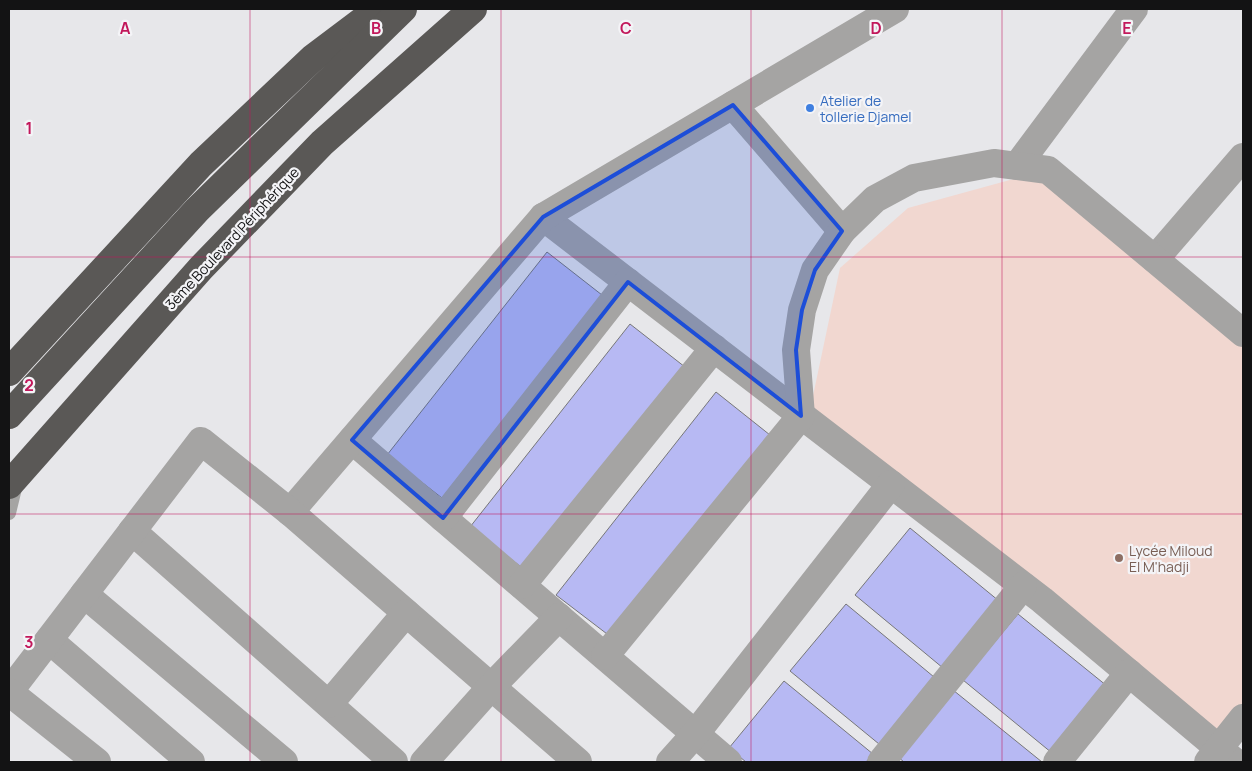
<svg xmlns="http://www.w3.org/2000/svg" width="1252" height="771" viewBox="0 0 1252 771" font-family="Manrope,sans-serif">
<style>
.education{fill:#f1d7d0}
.building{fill:#b7b9f3;stroke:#777779}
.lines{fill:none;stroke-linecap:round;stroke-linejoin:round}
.lane{stroke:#a5a4a3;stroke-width:14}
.street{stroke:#a5a4a3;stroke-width:28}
.highway{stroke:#5a5856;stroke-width:28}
.marked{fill:#1d4ed8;fill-opacity:0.2;stroke:#1d4ed8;stroke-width:4;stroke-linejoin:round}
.grid{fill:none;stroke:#c2185b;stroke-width:1;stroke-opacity:0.55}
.shop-dot{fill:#3f7fe0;stroke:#f4f4f7;stroke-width:2}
.education-dot{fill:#8d6e63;stroke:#f4f4f7;stroke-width:2}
.labels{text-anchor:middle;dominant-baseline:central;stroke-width:4.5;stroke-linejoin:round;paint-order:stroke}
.shop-label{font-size:14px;fill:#366cbe;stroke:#f4f4f7;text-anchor:start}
.street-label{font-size:14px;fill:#131314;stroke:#f4f4f7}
.education-label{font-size:14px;fill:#785e54;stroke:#f4f4f7;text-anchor:start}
.grid-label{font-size:16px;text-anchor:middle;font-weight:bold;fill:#c2185b;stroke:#f4f4f7;stroke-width:4.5;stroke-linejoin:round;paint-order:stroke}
</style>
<rect width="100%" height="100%" fill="#e7e7ea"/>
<polygon class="education" points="1032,174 1243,344 1243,706 1218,737 810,410 840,268 908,208"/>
<g class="building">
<polygon points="547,252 602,295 442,498 387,455"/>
<polygon points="630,324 685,367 525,570 470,527"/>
<polygon points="716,392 770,435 611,637 556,595"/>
<polygon points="910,528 999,601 943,668 855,595"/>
<polygon points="846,604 934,677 879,744 790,671"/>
<polygon points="1018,614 1107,686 1052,753 963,680"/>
<polygon points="784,681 873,754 866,762 746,762 729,748"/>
<polygon points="953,690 1042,762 904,762 898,757"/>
</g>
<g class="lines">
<polyline class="lane" points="9,513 17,480"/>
<g class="street">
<polyline points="733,105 842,231"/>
<polyline points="1017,166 1134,9"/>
<polyline points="543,217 1042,600 1235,762"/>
<polyline points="1155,259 1243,157"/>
<polyline points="352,440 728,762"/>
<polyline points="290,512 543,217 895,9"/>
<polyline points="443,518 628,282"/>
<polyline points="132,531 394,762"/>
<polyline points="522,585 714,348"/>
<polyline points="84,594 284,762"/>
<polyline points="49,640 191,762"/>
<polyline points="605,656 801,416 796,350 802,310 815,270 842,231 875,199 914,178 994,163 1048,170 1243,333"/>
<polyline points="9,692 201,441 290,512 578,762"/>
<polyline points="9,692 97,762"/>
<polyline points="329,704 406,613"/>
<polyline points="424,762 491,687 559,617"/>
<polyline points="670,762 696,733 891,484"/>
<polyline points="881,762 1023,586"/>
<polyline points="1057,762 1129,673"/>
<polyline points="1208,762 1243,718"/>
</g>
<g class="highway">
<polyline points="9,372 201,164 313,58 378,9"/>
<polyline points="9,415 197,210 403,9"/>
<polyline points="9,485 201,268 322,143 473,9"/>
</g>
</g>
<path class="marked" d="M 733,105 L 842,231 L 815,270 L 802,310 L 796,350 L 801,416 L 628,282 L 443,518 L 352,440 L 543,217 Z"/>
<path class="grid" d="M 250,9 L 250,762M 501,9 L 501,762M 751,9 L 751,762M 1002,9 L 1002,762M 9,257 L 1243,257M 9,514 L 1243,514"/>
<circle class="shop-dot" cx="810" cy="108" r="5"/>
<circle class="education-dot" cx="1119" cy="558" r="5"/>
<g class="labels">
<g class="shop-label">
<text x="820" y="100">Atelier de<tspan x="820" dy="16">tollerie Djamel</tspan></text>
</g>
<g class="street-label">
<text transform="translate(232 238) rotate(-47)">3ème Boulevard Périphérique</text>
</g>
<g class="education-label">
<text x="1129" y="550">Lycée Miloud<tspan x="1129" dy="16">El M'hadji</tspan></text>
</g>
</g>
<g class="grid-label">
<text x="125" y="34">A</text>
<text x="376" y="34">B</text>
<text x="626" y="34">C</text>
<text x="876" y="34">D</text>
<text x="1127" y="34">E</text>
<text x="29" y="134">1</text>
<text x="29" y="391">2</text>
<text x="29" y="648">3</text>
</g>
<rect width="1252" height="771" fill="none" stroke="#131314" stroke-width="20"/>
</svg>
